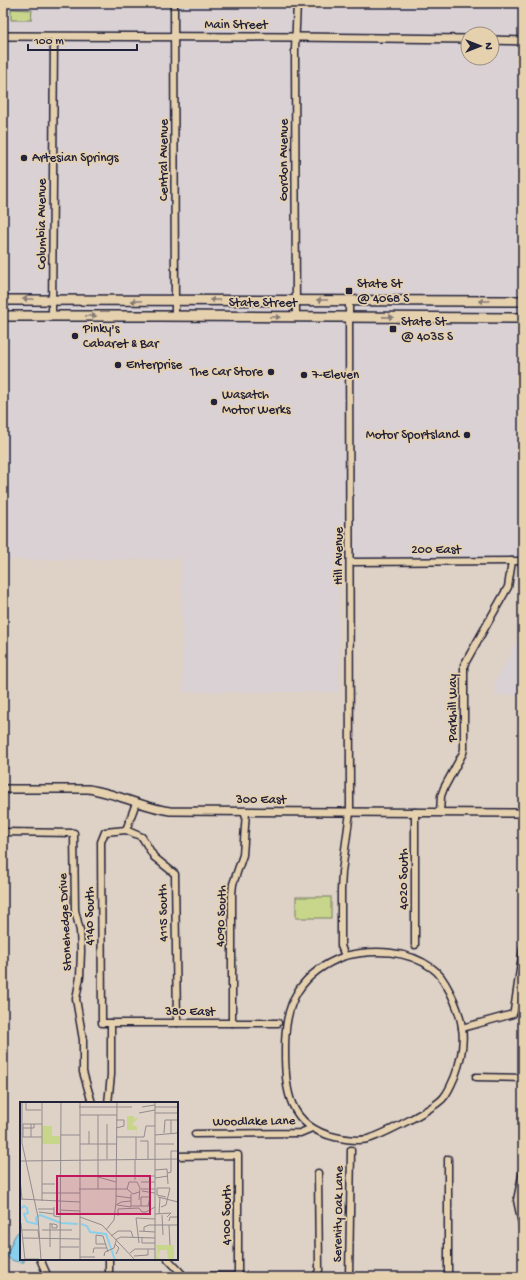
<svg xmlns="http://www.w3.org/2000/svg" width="526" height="1280" viewBox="0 0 526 1280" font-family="'Gochi Hand',sans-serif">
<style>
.built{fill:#d9d1d4;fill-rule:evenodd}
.green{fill:#c7d68a;stroke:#747c62}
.water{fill:#8ad0ec;stroke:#608aa5}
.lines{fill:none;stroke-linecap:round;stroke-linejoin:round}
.minor-casing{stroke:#22223b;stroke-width:9}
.tertiary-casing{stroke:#22223b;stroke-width:10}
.primary-casing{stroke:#22223b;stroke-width:12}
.minor{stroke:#e6d1af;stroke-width:6}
.tertiary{stroke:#e6d1af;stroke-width:7}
.primary{stroke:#e6d1af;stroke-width:9}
.oneway{fill:#847a75}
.poi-dot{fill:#22223b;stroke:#e6d1af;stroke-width:1.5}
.labels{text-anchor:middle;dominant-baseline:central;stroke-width:3.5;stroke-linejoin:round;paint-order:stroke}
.street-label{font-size:13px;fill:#22223b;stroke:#e6d1af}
.poi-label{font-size:13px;fill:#22223b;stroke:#e6d1af;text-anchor:start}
.inset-river{fill:none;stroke:#8ad0ec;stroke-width:2}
.inset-road{fill:none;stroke:#938b8e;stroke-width:1}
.view{fill:#c2185b;fill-opacity:0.15;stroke:#c2185b;stroke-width:2}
.inset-edge{fill:none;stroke:#22223b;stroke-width:2}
</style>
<rect width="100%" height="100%" fill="#ded1c5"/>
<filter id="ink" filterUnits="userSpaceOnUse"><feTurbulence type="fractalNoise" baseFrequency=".025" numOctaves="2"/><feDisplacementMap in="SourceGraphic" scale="8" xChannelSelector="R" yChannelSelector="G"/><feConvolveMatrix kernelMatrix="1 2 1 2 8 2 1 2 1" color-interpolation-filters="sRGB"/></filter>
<g filter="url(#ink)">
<g class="built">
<path d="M 3,3 L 523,3 L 523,559 L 338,561 L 339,692 L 183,692 L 181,559 L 3,560 ZM 468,34 L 492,34 L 492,58 L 468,58 Z"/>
<polygon points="523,630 523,695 494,695 495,682"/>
</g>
<g class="green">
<polygon points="11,9 32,10 31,20 11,20"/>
<rect x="296" y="897" width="35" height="21"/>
</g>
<path class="water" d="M 21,1229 L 20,1245 L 21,1259 L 24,1259 L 24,1262 C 17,1262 10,1261 6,1255 C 12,1246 12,1236 21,1229 Z"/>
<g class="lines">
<g class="minor-casing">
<g id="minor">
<polyline points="174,3 175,316"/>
<polyline points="52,316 54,37"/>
<polyline points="296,317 295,49 297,3"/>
<polyline points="350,562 523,561"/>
<polyline points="136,803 126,830 142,837 154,857 175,874 177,1023"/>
<polyline points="440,812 441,796 444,788 463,753 464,749 464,665 508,587 512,561"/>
<polyline points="126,830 105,832 101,842 102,1023 278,1023"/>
<polyline points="3,832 74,833 75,910 80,931 81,951 80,977 76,999 83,1040 83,1072 92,1103"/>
<polyline points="415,945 415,812"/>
<path d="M 345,956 C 373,949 408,950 432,968 C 440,973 446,984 450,992 C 465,1022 467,1044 455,1076 C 452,1083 449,1091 444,1097 C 436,1108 382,1135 368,1139 C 358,1141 344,1139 335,1137 C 288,1126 285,1090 285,1050 C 285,1029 287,1009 298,991 C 309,974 326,963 345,956 L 341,946 L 341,891 L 342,872 L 350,812 L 349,300"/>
<polyline points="232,1023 232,894 233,884 243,855 246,812"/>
<polyline points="462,1028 513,1014 514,1011 523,949"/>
<polyline points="476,1077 523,1078"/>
<polyline points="108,1103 111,1075 111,1023"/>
<polyline points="195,1134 300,1133 312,1128"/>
<polyline points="448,1159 448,1277"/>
<polyline points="523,1171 517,1200 523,1229"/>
<polyline points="40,1259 48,1277"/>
<polyline points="109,1259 109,1271"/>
<polyline points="168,1259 184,1276 238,1276 238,1155 177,1156"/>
<polyline points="316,1277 319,1270 318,1173"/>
<polyline points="349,1277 351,1150"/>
</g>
</g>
<g class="tertiary-casing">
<g id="tertiary">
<polyline points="3,36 296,37 468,39"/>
<polyline points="492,40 523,41"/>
<path d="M 3,789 L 88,789 C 116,793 142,807 170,811 L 523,813"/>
</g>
</g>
<g class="primary-casing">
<g id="primary">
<polyline points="3,300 523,301"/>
<polyline points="3,316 157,316 523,318"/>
</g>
</g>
<use href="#minor" class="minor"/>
<use href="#tertiary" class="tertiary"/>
<use href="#primary" class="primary"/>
</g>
<defs><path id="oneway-solid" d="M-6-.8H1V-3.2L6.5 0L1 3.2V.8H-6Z"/></defs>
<g class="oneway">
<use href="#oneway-solid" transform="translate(28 299) rotate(180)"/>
<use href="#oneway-solid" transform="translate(215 300) rotate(180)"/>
<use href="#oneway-solid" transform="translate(322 300) rotate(-180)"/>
<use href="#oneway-solid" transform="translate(136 301) rotate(180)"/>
<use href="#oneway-solid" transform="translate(484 301) rotate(-180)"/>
<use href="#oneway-solid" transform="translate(91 316)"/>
<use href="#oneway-solid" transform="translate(275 317)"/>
<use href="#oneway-solid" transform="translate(388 317) rotate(1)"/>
</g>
</g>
<g class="poi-dot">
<circle cx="24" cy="158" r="4"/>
<rect x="345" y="287" width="8" height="8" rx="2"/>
<rect x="389" y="325" width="8" height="8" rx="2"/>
<circle cx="75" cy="336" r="4"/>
<circle cx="118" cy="365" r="4"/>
<circle cx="271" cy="372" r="4"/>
<circle cx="304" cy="375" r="4"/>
<circle cx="214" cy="402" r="4"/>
<circle cx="467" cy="435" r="4"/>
</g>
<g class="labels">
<g class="street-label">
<text x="236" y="25">Main Street</text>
<text transform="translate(164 160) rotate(-90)">Central Avenue</text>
<text transform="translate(284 160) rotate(-90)">Gordon Avenue</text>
<text transform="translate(42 224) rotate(-90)">Columbia Avenue</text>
<text x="263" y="303">State Street</text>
<text x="436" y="550">200 East</text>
<text transform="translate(339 556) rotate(-90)">Hill Avenue</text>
<text transform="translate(453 708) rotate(-90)">Parkhill Way</text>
<text x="261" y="800">300 East</text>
<text transform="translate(404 879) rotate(-90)">4020 South</text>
<text transform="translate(164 913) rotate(-91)">4115 South</text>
<text transform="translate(90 916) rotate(-90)">4140 South</text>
<text transform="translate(222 916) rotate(-88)">4090 South</text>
<text transform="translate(66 922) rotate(-93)">Stonehedge Drive</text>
<text x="190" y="1012">380 East</text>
<text transform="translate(254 1122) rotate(-1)">Woodlake Lane</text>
<text transform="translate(339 1214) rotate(-89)">Serenity Oak Lane</text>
<text transform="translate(227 1215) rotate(-90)">4100 South</text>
</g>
<g class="poi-label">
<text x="32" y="158">Artesian Springs</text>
<text x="357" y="284">State St<tspan x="357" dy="15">@ 4068 S</tspan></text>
<text x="401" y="322">State St<tspan x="401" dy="15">@ 4035 S</tspan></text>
<text x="83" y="329">Pinky's<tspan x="83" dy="15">Cabaret &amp; Bar</tspan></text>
<text x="126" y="365">Enterprise</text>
<text x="263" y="372" text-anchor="end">The Car Store</text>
<text x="312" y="375">7-Eleven</text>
<text x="222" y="395">Wasatch<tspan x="222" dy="15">Motor Werks</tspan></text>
<text x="459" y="435" text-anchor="end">Motor Sportsland</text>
</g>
</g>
<g transform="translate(20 1102)">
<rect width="158" height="158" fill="#ded1c5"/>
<path d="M 107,14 L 114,14 L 114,17 L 119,15 L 112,22 L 117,25 L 116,34 L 116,28 L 107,28 ZM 22,24 L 32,24 L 32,34 L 40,34 L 40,42 L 22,42 ZM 136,143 L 154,143 L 154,158 L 148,158 L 147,148 L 140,148 L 138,155 L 141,157 L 136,158 L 136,147 L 137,156 L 138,153 Z" fill="#c7d68a"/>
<path class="inset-river" d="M 0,107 L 4,104 L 7,106 L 8,111 L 4,112 L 7,120 L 17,122 L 16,116 L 20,113 L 41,121 L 58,122M 61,122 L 67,124 L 70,130 L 86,132 L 95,158"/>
<path class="inset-road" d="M 2,0 L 2,41 L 18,115 L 21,158M 6,1 L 6,8 L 21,8M 59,5 L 112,5M 122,5 L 135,3M 135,5 L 158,5 L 158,42M 119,11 L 135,8M 135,11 L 158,11M 60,13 L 97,13M 11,22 L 11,35M 87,22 L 87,57M 3,26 L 14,26 L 14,22M 96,26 L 104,24 L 104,18 L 96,18M 144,31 L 145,18 L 158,18M 151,31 L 151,18M 41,33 L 60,33M 135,33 L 158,31M 3,35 L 3,22 L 22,22M 3,35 L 22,35M 96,35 L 124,35 L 126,24 L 135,24M 116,35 L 116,57M 120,39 L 128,39 L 128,57M 60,42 L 96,42M 69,42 L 69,29M 135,42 L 154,42M 115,58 L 115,78M 0,59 L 158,57M 135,68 L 147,67 L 148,82M 148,71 L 151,70 L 151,49 L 158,49M 121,74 L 135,74M 78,75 L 96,80M 135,76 L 148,74M 0,77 L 2,97M 121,80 L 135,80M 22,82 L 35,82M 59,87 L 107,87 L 113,92 L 119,90M 78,87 L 78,13M 107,87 L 109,80 L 117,80 L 120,86 L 119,98M 121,87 L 135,87M 122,89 L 135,91M 22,91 L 60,91M 96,94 L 111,96M 138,95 L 158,100M 0,97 L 60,100M 22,99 L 22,0M 96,103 L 101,100 L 111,99M 97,103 L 111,105 L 111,92M 111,104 L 129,104M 121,104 L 121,95 L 130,95 L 128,104M 34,105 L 34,114 L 40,115M 141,105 L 146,103 L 150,86 L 137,86 L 137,93 L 146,95M 18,107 L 34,107M 40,108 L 60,109M 19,110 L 34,112M 135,112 L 151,111 L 147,115M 139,112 L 140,95M 142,113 L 143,133M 98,114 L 98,107 L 119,106 L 122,110 L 126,110 L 135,105M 60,115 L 82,123 L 115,158M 149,119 L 150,115 L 158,115M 1,121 L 5,158M 30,121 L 30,145M 30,122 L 34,122 L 37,123 L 37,126 L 32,126 L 32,122M 149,123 L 150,143M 2,128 L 18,128 L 19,136M 22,128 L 52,128M 86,128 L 94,118 L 96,100 L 97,0M 119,129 L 135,130M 124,129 L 124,125 L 129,123 L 158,123M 91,134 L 98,129 L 111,129 L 113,135M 122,135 L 122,141 L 135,141M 3,136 L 60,137M 95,138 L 101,135 L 135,136M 119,141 L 116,116 L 135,117M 85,142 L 76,142 L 76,133 L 83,134 L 88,150M 95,142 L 99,146 L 96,152M 40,145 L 59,145M 73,151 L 74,146 L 86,146M 110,151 L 115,147 L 135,147M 84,154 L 85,150 L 94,146 L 96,139M 114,154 L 128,153 L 128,147M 60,155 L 75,155M 5,157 L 19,157M 40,158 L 41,0M 60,158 L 60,0M 135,158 L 135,0"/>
<path class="view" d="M 37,74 L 130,74 L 130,112 L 37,112 Z"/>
<rect width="158" height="158" class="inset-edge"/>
</g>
<rect width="526" height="1280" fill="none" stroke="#e6d1af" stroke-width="16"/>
<rect x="8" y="8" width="510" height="1264" fill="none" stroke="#22223b" stroke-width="1.5" filter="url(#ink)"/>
<g transform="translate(480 46) rotate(90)"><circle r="19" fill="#e6d1af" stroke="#988b81"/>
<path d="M0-3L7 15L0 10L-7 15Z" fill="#22223b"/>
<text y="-6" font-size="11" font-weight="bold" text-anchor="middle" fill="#22223b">N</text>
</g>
<path d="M28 44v6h109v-6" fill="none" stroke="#22223b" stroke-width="2"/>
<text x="34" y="44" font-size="12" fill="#22223b" stroke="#e6d1af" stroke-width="3" paint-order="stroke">100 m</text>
</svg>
